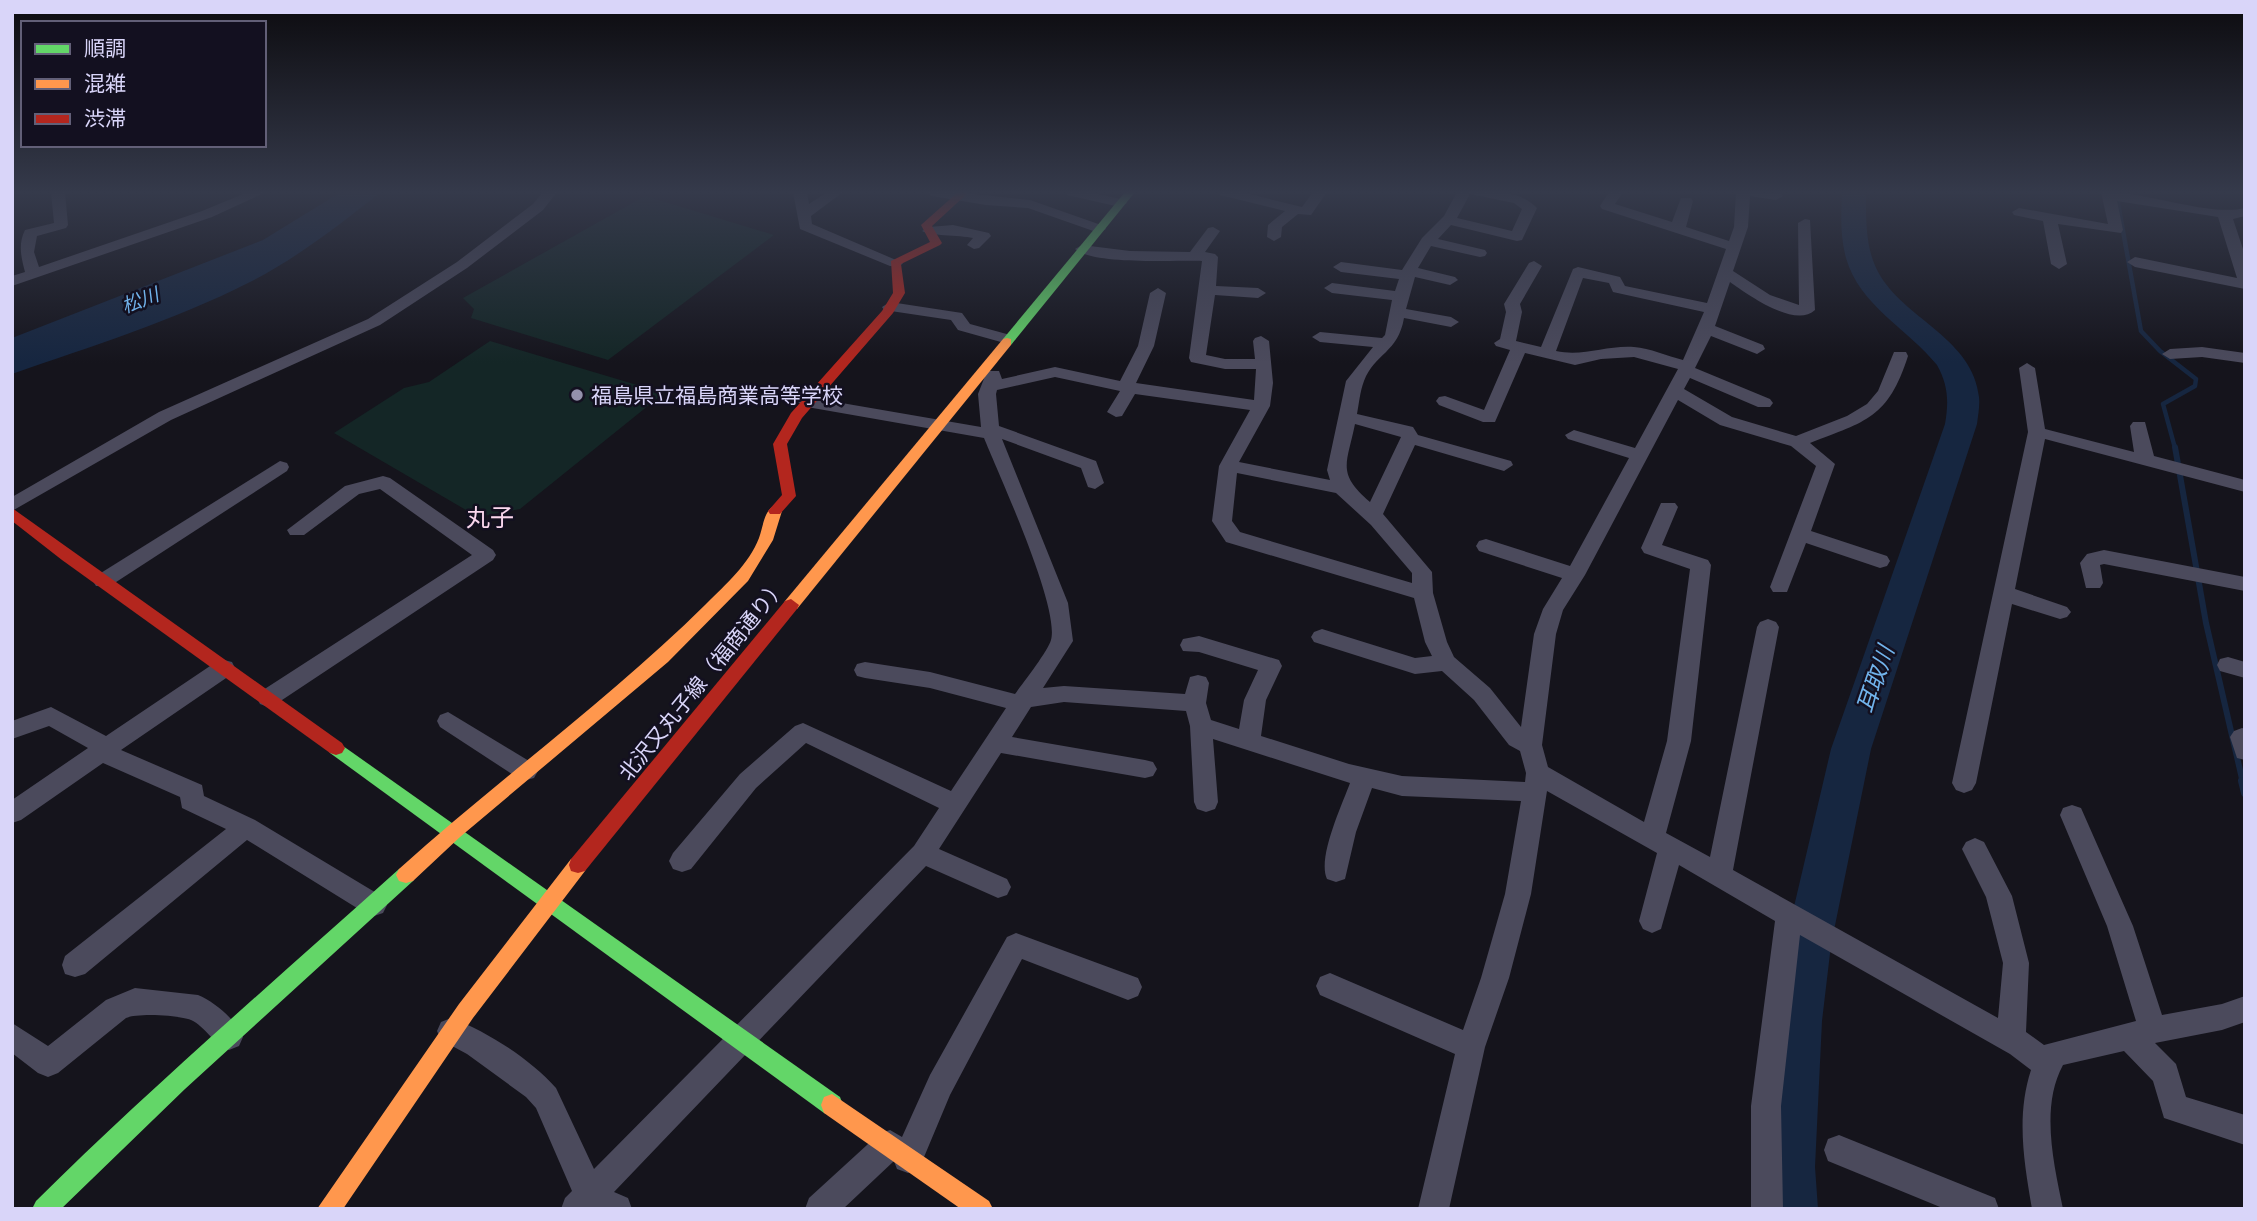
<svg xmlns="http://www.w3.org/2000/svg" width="2257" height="1221" viewBox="0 0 2257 1221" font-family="Quicksand,'Noto Sans JP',sans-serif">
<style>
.green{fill:#142626}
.water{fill:#162640}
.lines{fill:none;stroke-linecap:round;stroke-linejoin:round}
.stream-far2{stroke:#162640;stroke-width:4.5}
.stream-far1{stroke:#162640;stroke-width:6}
.stream{stroke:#162640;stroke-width:8}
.river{fill:#162640;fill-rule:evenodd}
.street{fill:#4b4a5c;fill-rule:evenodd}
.fast{fill:#63d668;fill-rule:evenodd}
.slow{fill:#ff974d;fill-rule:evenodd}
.jam{fill:#b3261e;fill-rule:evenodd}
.poi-dot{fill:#9491ac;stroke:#131020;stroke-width:2.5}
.labels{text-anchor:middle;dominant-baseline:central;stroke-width:5;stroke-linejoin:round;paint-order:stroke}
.far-water-label{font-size:19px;font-style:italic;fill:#71b3ec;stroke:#131020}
.poi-label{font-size:21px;fill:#d9d5f9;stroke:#131020;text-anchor:start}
.street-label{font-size:21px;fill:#d9d5f9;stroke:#131020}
.water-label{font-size:23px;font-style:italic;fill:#71b3ec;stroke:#131020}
.quarter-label{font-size:24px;fill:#fad7ed;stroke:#131020}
</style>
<rect width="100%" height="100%" fill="#15141c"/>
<g class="green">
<polygon points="645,196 774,235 608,360 471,318 474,309 463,298"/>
<polygon points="490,341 664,393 520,509 478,517 334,433 404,388 429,382"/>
</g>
<path class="water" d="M 341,192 L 381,192 C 339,225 296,259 248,283 C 173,321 92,346 12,374 L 12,338 L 263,240 Z"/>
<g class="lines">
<polyline class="stream-far2" points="2116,192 2141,331 2160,351 2196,379 2195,386 2163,404 2175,448"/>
<polyline class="stream-far1" points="2175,447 2206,623 2243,783"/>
<polyline class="stream" points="2242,781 2245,793"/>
<path class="river" d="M 1842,192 L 1866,192 C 1866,220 1865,252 1881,277 C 1908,320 1973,340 1979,397 C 1980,406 1978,415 1977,424 L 1871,749 L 1831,945 L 1822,1021 L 1815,1167 L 1818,1209 L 1764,1209 L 1761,1167 L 1774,1021 L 1785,945 L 1831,749 L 1945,424 C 1949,401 1948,385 1937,365 C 1908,329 1859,305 1846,258 C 1840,236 1841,214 1842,192 Z"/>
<g class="street">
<path d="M 51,192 L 65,192 L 68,225 L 66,228 L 37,236 L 34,252 L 39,267 L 202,211 L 248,192 L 266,192 L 212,217 L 12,286 L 12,276 L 25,272 C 21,257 18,244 25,230 L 54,223 Z"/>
<polygon points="543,192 557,192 543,210 467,268 380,325 171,420 12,511 12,497 159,412 368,319 457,262 533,204"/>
<polygon points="793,192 807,192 809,204 827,192 843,192 811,216 812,224 903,263 900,266 890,266 800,229"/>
<polygon points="925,192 955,192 1030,200 1104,226 1106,229 1099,233 1028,208 986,205 932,196"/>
<polygon points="1065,192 1089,192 1125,200 1127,203 1120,207 1067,195"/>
<polygon points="1218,192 1241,192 1302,207 1313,192 1327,192 1311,215 1298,214 1282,227 1281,237 1274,241 1267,237 1268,225 1285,211 1220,195"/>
<path d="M 1457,192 C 1482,191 1519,188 1537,208 L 1522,240 L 1517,241 L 1451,225 L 1438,239 L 1485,250 L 1487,253 L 1485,256 L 1480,257 L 1431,246 L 1418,268 L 1455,277 L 1458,280 L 1450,285 L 1415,277 L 1406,309 L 1451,317 L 1459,322 L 1451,327 L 1404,318 C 1398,353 1375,353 1364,381 C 1360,391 1359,404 1357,414 L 1413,427 L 1418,435 L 1511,461 L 1513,465 L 1504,471 L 1415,445 L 1383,514 L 1432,572 L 1433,593 L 1447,642 L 1454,657 L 1490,688 L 1521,727 L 1534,634 L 1543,609 L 1562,578 L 1479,551 L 1476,546 L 1479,541 L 1486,539 L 1570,566 L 1629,458 L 1568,439 L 1565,435 L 1574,430 L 1635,448 L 1678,369 L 1634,357 L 1601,359 L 1575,365 L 1525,353 L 1495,422 L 1483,422 L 1439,405 L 1436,401 L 1439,397 L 1445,396 L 1484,410 L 1510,350 L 1496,346 L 1494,343 L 1500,339 L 1506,312 L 1504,304 L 1529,263 L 1534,261 L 1542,266 L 1520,304 L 1522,312 L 1516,341 L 1541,347 L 1573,269 L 1578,267 L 1620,277 L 1625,286 L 1707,303 L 1726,249 L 1602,209 L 1600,206 L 1609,192 L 1623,192 L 1615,204 L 1672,222 L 1681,198 L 1691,198 L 1693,201 L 1686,227 L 1729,241 L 1734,227 L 1736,192 L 1781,193 L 1783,196 L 1776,200 L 1750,196 L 1748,227 L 1733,271 L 1770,295 L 1799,305 L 1798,223 L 1805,219 L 1810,220 L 1815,310 C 1795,329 1747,294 1730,282 L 1715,326 L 1763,345 L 1765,349 L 1757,354 L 1711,336 L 1695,368 L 1770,399 L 1773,403 L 1770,407 L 1758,407 L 1690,378 L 1684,389 L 1732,417 L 1796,436 L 1847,416 L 1867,404 L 1878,391 L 1894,352 L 1906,352 L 1908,356 C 1888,418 1867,421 1810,443 L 1835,464 L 1811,531 L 1887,556 L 1890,561 L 1887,566 L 1880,568 L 1806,543 L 1787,592 L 1773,592 L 1770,587 L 1816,466 L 1791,446 L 1720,425 L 1678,400 L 1585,575 L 1563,610 L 1556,634 L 1542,745 L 1548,767 L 1644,822 L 1667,741 L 1690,569 L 1644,553 L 1641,548 L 1661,503 L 1675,503 L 1678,507 L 1662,545 L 1708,560 L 1711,565 L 1691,741 L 1666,833 L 1710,857 L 1757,627 L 1760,622 L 1768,619 L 1776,622 L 1779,627 L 1733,870 L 1998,1018 L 2003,963 L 1986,897 L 1962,849 L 1966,842 L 1975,838 L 1984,842 L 2012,896 L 2029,963 L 2026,1032 L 2044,1045 L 2136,1021 L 2107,926 L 2060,815 L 2063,808 L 2072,805 L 2081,808 L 2133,926 L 2162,1015 L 2222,1004 L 2245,996 L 2245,1022 L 2222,1030 L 2155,1043 L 2176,1064 L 2186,1097 L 2245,1115 L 2245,1145 L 2164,1118 L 2153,1081 L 2124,1051 L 2063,1065 C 2040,1107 2054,1165 2063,1209 L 2032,1209 C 2024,1162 2016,1116 2031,1070 L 2010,1054 L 1800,935 L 1781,1106 L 1783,1209 L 1751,1209 L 1751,1106 L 1775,921 L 1679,865 L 1661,929 L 1652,933 L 1643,929 L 1639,921 L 1657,853 L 1547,791 L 1531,894 L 1509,978 L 1485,1047 L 1449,1209 L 1418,1209 L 1455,1054 L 1320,995 L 1316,986 L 1320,977 L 1330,973 L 1463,1030 L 1481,978 L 1505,894 L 1521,801 L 1402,796 L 1372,788 L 1356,832 L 1345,879 L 1336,882 L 1327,879 C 1317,858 1342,805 1350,783 L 1213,739 L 1218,802 L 1215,809 L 1206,812 L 1197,809 L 1194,802 L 1190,726 L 1186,711 L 1064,702 L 1031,707 L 1012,737 L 1145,760 L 1153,762 L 1157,769 L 1153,776 L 1145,778 L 1001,753 L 939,849 L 1007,879 L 1011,887 L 1007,895 L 998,898 L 926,866 L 614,1192 L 628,1198 L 632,1209 L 561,1209 L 565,1198 L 572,1191 L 536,1108 L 526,1097 L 467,1054 L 441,1040 L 437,1031 L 441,1022 L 451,1018 C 488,1032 529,1058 556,1088 L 594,1169 L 914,846 L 939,808 L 806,743 L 756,788 L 691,869 L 682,872 L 673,869 L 669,861 L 673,853 L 740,774 L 795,726 L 803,723 L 951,791 L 1006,708 L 930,688 L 865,678 L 857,676 L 854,670 L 857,664 L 865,662 L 930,672 L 1015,694 C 1023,683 1048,651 1051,640 C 1060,607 999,475 984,438 L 807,407 L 798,402 L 801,398 L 807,397 L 981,427 L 978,394 L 987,371 L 999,371 L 1002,379 L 1055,367 L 1120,381 L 1138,346 L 1150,293 L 1158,288 L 1166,293 L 1154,346 L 1136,383 L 1254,400 L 1256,369 L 1225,369 L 1191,362 L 1189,358 L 1202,261 C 1176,260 1092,265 1075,249 L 1082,245 L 1130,251 L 1190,252 L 1208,228 L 1213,227 L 1220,231 L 1205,252 L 1215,254 L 1218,257 L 1216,286 L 1258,288 L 1266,293 L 1258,298 L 1215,295 L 1206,355 L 1225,359 L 1255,359 L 1253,341 L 1255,338 L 1261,336 L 1269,341 L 1273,383 L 1270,406 L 1239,462 L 1330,480 L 1327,470 L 1346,381 L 1373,347 L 1320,342 L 1312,337 L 1320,332 L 1382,338 L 1385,335 L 1392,300 L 1332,293 L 1324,288 L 1332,283 L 1395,291 L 1399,279 L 1341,272 L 1333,267 L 1341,262 L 1402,270 L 1422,238 L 1444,216 ZM 1470,194 L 1514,203 L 1522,209 L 1512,231 L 1457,218 ZM 1583,278 L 1609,283 L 1613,292 L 1704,312 L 1683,360 C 1667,356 1650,348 1634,347 C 1607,345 1583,357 1556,351 ZM 1055,377 L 1120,391 L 1107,412 L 1116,417 L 1122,416 L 1135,394 L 1250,410 L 1219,466 L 1212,521 L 1226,542 L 1414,598 L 1425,642 L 1432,656 L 1415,658 L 1322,629 L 1314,632 L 1311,637 L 1314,642 L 1415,674 L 1442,671 L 1474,700 L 1509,745 L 1520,751 L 1526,773 L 1525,782 L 1402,776 L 1349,764 L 1261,736 L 1266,700 L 1282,666 L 1279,660 L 1199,636 L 1183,639 L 1180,645 L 1183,651 L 1199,652 L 1258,670 L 1244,700 L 1239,729 L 1211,720 L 1206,703 L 1209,683 L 1206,677 L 1198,675 L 1190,677 L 1185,694 L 1064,686 L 1043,688 L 1073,641 L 1068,603 L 1002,439 L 1081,468 L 1088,487 L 1095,489 L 1104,483 L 1096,461 L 999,426 L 996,394 L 997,390 ZM 1355,424 L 1401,437 L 1370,502 C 1336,473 1347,464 1355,424 ZM 1237,473 L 1336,493 L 1371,525 L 1412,573 L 1412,583 L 1240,532 L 1232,521 Z"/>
<path d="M 2101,192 C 2143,190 2209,217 2245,208 L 2245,216 L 2233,219 L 2245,255 L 2245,289 L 2135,267 L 2127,262 L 2135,257 L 2237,278 L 2218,217 L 2117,201 L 2123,230 L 2121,233 L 2058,224 L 2067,264 L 2059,269 L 2051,264 L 2043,221 L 2014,215 L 2012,212 L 2019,208 L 2108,224 Z"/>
<path d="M 953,225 L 989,233 L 991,236 L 979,248 L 974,249 L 967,245 L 973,238 C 960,235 928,236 922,231 L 929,227 Z"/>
<polygon points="890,302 962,313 970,324 1014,336 1016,339 1008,344 958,330 951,320 884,310 882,307"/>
<polygon points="2202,347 2245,353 2245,363 2202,357 2170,359 2162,354 2170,349"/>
<polygon points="2027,363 2035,368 2045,429 2134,452 2130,426 2133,422 2145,422 2154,456 2245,480 2245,492 2045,439 2015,589 2067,607 2071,612 2067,617 2060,619 2012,604 1976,783 1972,790 1964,793 1956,790 1952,783 2028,432 2019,368"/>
<polygon points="280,461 287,463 289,467 287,471 110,586 96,586 93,581 96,576"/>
<polygon points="383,476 390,478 493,550 496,555 493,560 276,704 268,707 260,704 257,698 260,692 472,555 380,489 359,494 304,535 290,535 287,530 345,486"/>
<polygon points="2104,550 2245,577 2245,591 2104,564 2100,565 2103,583 2100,588 2086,588 2080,563 2087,554"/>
<polygon points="2228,657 2245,662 2245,678 2220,671 2217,665 2220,659"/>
<polygon points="224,660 232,662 235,668 232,674 121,750 202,785 204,796 255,820 383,897 387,905 383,913 374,916 365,913 247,840 85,974 75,977 65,974 62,965 65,956 226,829 182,808 180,797 103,763 21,820 12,823 12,800 88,748 49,726 12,739 12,721 51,707 106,736 216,662"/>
<polygon points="448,712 534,764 538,771 534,778 526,780 518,778 440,727 437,721 440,715"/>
<polygon points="2242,728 2245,729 2245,760 2237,758 2230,737 2234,731"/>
<polygon points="1016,933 1138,978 1142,987 1138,996 1128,1000 1022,959 950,1095 919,1169 908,1173 897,1169 894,1161 843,1209 805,1209 809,1198 879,1134 890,1130 902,1137 930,1075 1007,937"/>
<path d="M 135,988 L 198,995 C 215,1002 236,1020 243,1037 L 239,1046 L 229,1050 C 213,1044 205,1026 191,1020 C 178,1015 138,1013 126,1018 L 58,1073 L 48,1077 L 38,1073 L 12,1053 L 12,1023 L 48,1046 L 106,1000 Z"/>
<polygon points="1839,1135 1995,1198 1999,1209 1945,1209 1828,1161 1824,1150 1828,1139"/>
</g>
<g class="fast">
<polygon points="1125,192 1135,192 1011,345 1003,345 1003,339"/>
<polygon points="336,741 840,1097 843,1105 840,1113 832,1116 824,1113 330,753 327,748 330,743"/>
<path d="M 406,867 L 413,869 L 416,875 L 413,881 L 185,1089 L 61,1209 L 32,1209 L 36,1201 C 153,1085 277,979 399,869 Z"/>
</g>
<g class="slow">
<polygon points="1007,338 1011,339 1011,345 797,609 785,609 783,605 785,601 1003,339"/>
<path d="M 775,506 L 782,511 L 773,540 L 748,581 L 668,662 L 460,837 L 413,881 L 406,883 L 399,881 L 396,875 L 399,869 C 500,778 610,699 706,604 C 726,584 749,564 759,538 C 763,528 764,509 775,506 Z"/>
<polygon points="578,857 585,859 587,865 585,871 473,1018 343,1209 317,1209 459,1004 571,859"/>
<polygon points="832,1094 989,1201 993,1209 961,1209 824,1113 821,1105 824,1097"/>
</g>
<g class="jam">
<polygon points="958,192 969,192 932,226 942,243 940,245 901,264 905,293 893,313 802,418 787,444 796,496 780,514 770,514 768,511 782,495 773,444 791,413 882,311 893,293 891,261 930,242 921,225"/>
<polygon points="12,508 342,743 345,748 342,753 336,755 330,753 62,560 12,521"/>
<polygon points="791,599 799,605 797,609 585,871 578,873 571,871 569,865 571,859 785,601"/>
</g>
</g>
<linearGradient id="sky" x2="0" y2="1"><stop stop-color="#0c0b0f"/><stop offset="0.53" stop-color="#353a4b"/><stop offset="1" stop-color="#353a4b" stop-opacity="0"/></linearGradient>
<rect width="2257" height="363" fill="url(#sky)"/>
<circle class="poi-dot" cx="577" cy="395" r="7"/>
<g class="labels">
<g class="far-water-label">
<text transform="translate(140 300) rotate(-21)">松川</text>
</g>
<g class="poi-label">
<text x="591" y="395">福島県立福島商業高等学校</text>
</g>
<g class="street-label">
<text transform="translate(702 679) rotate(-51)">北沢又丸子線（福商通り）</text>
</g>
<g class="water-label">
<text transform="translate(1875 679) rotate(-71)">耳取川</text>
</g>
<g class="quarter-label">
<text x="490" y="517">丸子</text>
</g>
</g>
<rect width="2257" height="1221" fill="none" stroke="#d9d5f9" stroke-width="28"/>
<rect x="21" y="21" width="245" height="126" fill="#131020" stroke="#625f77" stroke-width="2"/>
<rect x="35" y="44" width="35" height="10" fill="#63d668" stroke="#625f77" stroke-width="2"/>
<text x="84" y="56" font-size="21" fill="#d9d5f9">順調</text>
<rect x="35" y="79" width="35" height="10" fill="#ff974d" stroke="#625f77" stroke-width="2"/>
<text x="84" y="91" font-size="21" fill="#d9d5f9">混雑</text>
<rect x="35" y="114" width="35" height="10" fill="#b3261e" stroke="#625f77" stroke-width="2"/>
<text x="84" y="126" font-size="21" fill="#d9d5f9">渋滞</text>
</svg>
